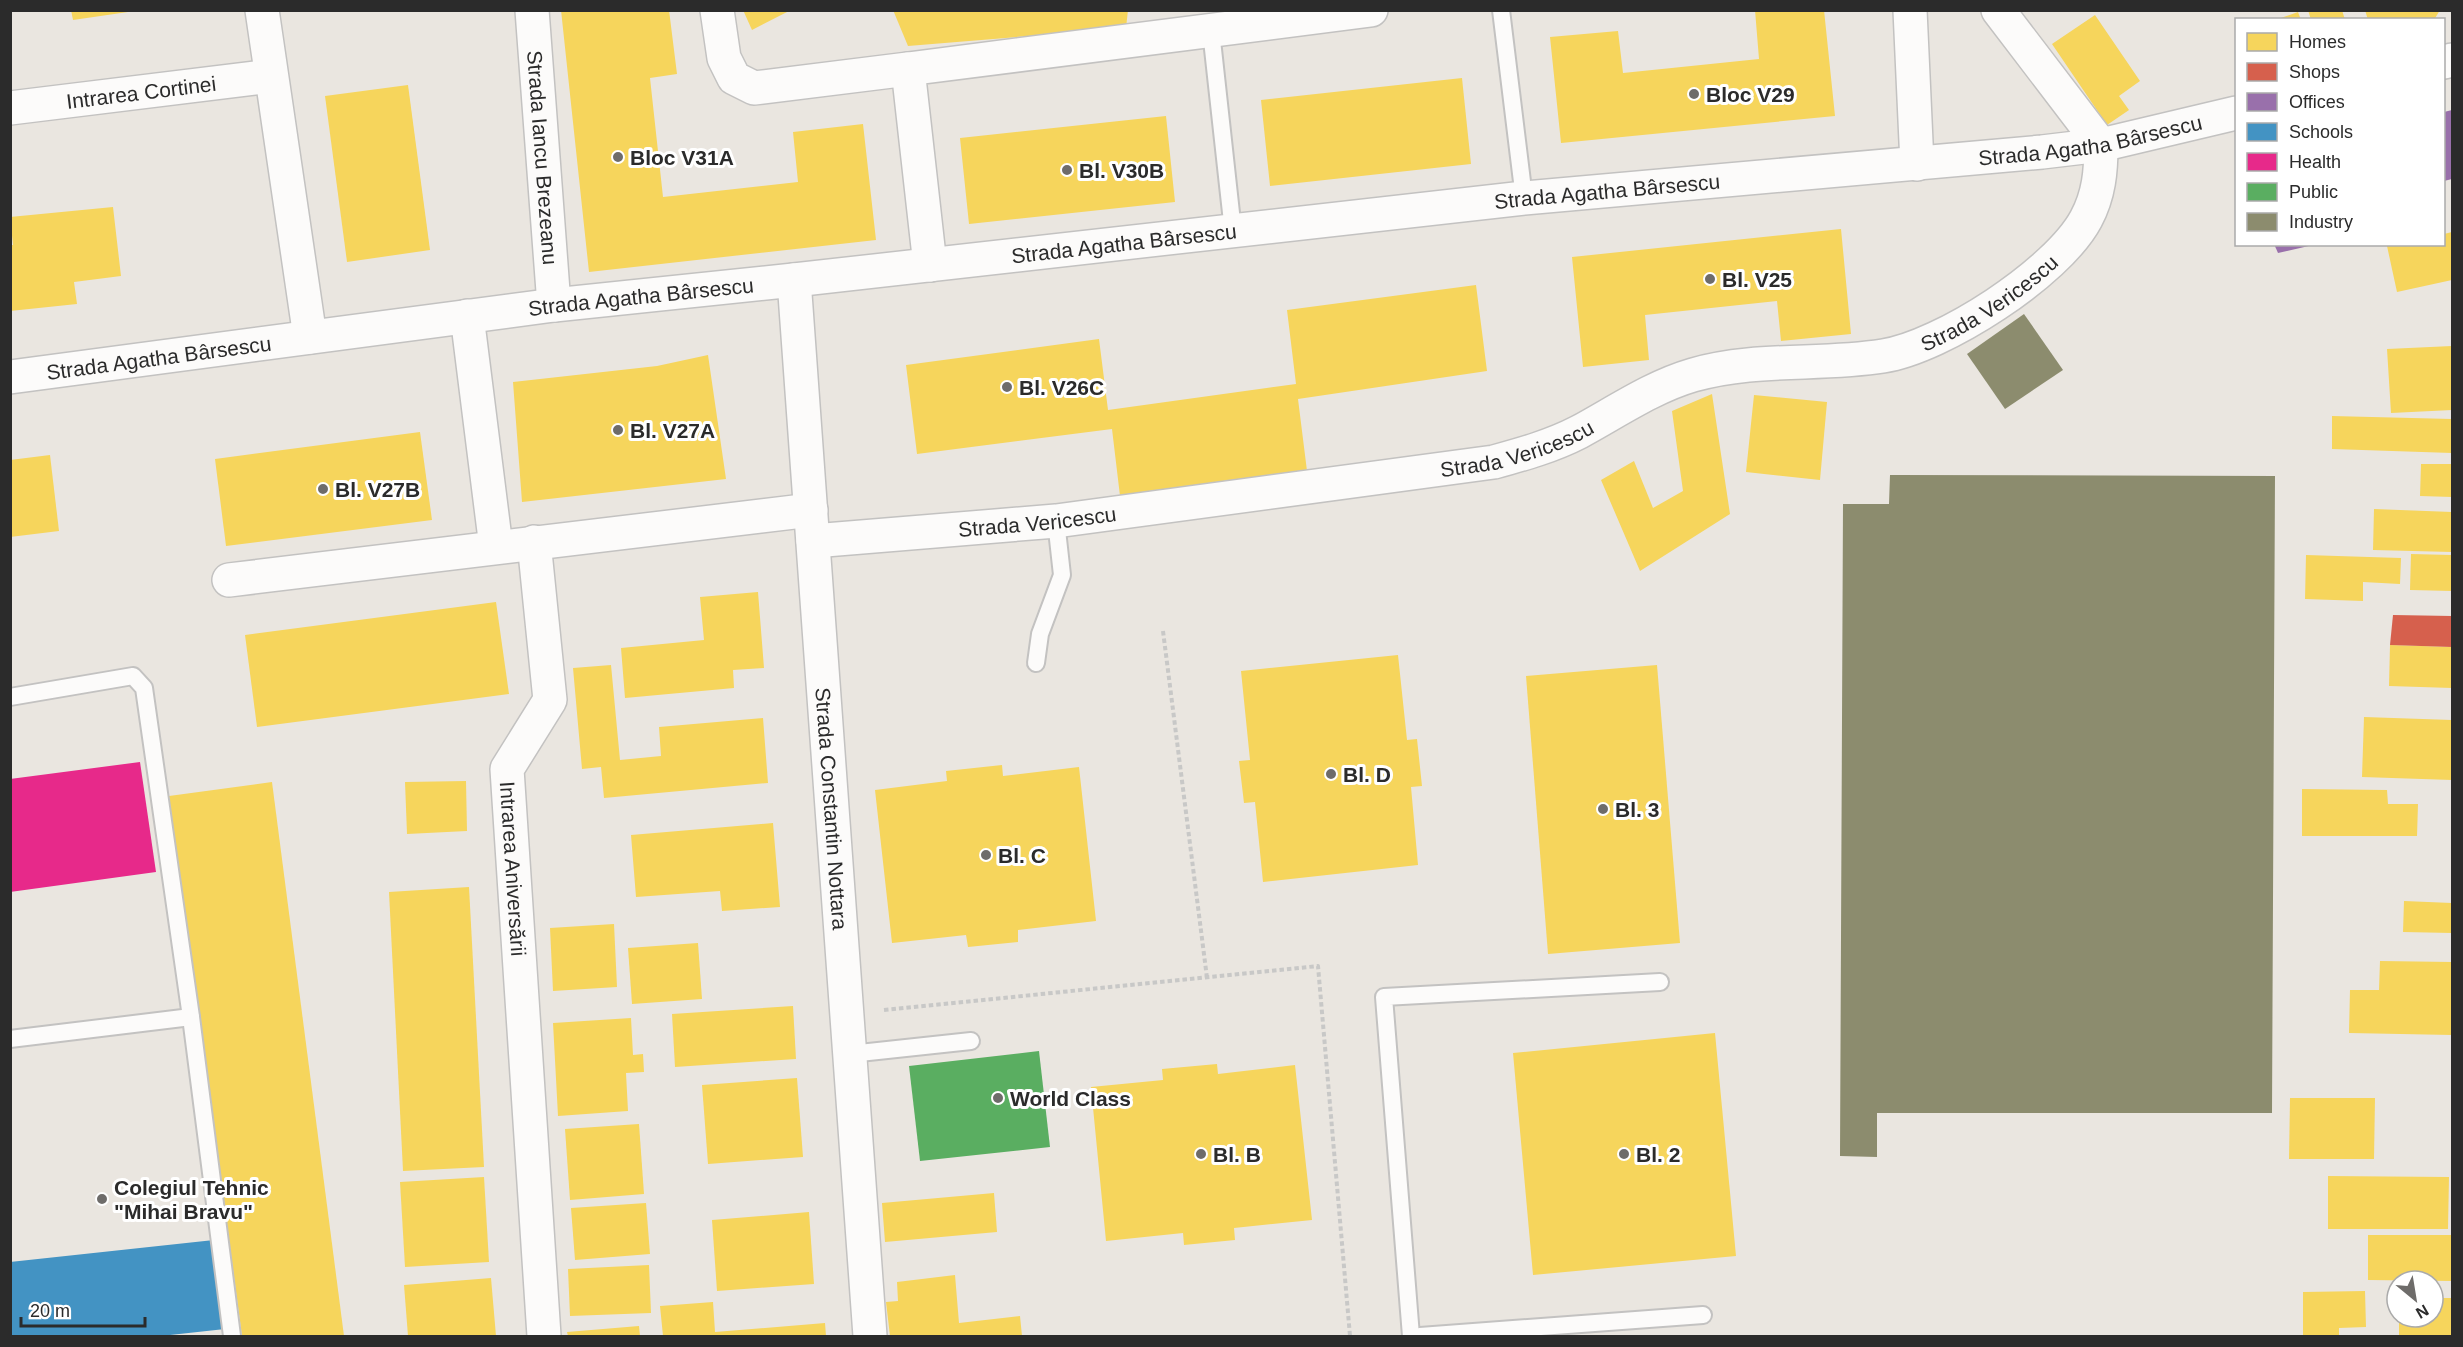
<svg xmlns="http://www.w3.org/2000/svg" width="2463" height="1347" viewBox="0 0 2463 1347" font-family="Helvetica,sans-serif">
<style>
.homes{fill:#f6d55c}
.shops{fill:#d6604d}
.offices{fill:#9970ab}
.schools{fill:#4393c3}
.health{fill:#e7298a}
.public{fill:#5aae61}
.industry{fill:#8c8c6e}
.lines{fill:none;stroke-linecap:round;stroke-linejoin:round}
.lane-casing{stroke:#c3c2c1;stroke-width:20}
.street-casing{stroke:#c3c2c1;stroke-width:36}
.secondary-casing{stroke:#c3c2c1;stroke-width:36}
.path{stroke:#c8c8c7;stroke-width:4;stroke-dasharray:4.5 3;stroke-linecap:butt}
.lane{stroke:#fcfbfa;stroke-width:16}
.street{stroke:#fcfbfa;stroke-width:33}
.secondary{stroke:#fcfbfa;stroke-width:33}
.poi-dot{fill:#6e6c6a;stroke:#fff;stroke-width:2}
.labels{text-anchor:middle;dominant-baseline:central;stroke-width:6;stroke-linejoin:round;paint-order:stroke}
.street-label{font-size:21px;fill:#2b2b2b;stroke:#fff}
.poi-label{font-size:21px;font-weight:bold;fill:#2b2b2b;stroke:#fff;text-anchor:start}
</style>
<rect width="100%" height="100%" fill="#eae6e0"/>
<g class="homes">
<polygon points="71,10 128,10 128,12 73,20"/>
<polygon points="561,10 669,10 677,74 650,78 663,197 798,182 793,132 863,124 876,240 589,272"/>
<polygon points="743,10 791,10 752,30"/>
<polygon points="893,10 1128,10 1126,28 908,46"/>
<polygon points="1755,10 1824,10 1835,116 1561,143 1550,37 1618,31 1623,73 1759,59"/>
<polygon points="2308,10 2342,10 2345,20 2311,20"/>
<polygon points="2365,10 2440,10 2434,20 2368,20"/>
<polygon points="2298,12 2301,20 2278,20 2278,19"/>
<polygon points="2095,15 2140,81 2119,96 2129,110 2107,125 2052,44"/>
<polygon points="1462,78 1471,164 1270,186 1261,100"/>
<polygon points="408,85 430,250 347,262 325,96"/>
<polygon points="1166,116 1175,202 969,224 960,138"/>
<polygon points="113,207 121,276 74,282 77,304 10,311 10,245 13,245 10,217"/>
<polygon points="1841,229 1851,334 1781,341 1777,301 1645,315 1649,360 1583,367 1572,257"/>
<polygon points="2452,232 2452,280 2397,292 2387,246 2444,244 2444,234"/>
<polygon points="1476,285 1487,371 1298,399 1307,471 1120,496 1112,429 917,454 906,365 1099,339 1108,410 1296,384 1287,310"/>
<polygon points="2452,346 2452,410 2391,413 2387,349"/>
<polygon points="708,355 726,479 522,502 513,382 657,366"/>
<polygon points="1712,394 1730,514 1640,571 1601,480 1634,461 1653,508 1683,491 1672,411"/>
<polygon points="1754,395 1827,402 1820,480 1746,472"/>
<polygon points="2332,416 2452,419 2452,453 2332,449"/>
<polygon points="420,432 432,520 226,546 215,459"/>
<polygon points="50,455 59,531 10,537 10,460"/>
<polygon points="2421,464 2452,464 2452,497 2420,496"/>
<polygon points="2374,509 2452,512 2452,552 2373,550"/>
<polygon points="2411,554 2452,555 2452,591 2410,590"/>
<polygon points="2306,555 2401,558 2400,584 2363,582 2363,601 2305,599"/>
<polygon points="758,592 764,668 733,670 734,688 625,698 621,648 704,640 700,597"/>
<polygon points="496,602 509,694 257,727 245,635"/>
<polygon points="2390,645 2452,647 2452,688 2389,686"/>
<polygon points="1398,655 1407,740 1417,739 1422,786 1411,787 1418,865 1263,882 1255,802 1244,803 1239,761 1250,760 1241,671"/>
<polygon points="611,665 620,760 661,756 659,727 763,718 768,783 604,798 601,767 582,769 573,668"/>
<polygon points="1657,665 1680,943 1548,954 1526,676"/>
<polygon points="2364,717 2452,720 2452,780 2362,777"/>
<polygon points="1002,765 1003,776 1079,767 1096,921 1018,930 1018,942 968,947 966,935 892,943 875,790 947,781 946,771"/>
<polygon points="466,781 467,831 407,834 405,782"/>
<polygon points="272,782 344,1336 242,1336 169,796"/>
<polygon points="2302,789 2387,790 2388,804 2418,804 2417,836 2302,836"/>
<polygon points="773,823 780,907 722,911 720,891 636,897 631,835"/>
<polygon points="469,887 484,1167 403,1171 389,892"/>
<polygon points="2404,901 2452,903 2452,933 2403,932"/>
<polygon points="614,924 617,987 553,991 550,928"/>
<polygon points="698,943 702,999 632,1004 628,948"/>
<polygon points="2380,961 2452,962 2452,1035 2349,1033 2350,990 2379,990"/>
<polygon points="793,1006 796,1059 675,1067 672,1014"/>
<polygon points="631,1018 633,1055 643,1054 644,1072 626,1073 628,1111 558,1116 553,1023"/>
<polygon points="1715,1033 1736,1256 1533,1275 1513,1053"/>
<polygon points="1217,1064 1218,1074 1295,1065 1312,1220 1234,1228 1235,1240 1184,1245 1183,1233 1106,1241 1091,1087 1163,1080 1162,1069"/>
<polygon points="797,1078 803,1157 708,1164 702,1085"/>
<polygon points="2290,1098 2375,1098 2374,1159 2289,1159"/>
<polygon points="639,1124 644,1194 570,1200 565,1129"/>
<polygon points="2328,1176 2449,1177 2448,1229 2328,1229"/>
<polygon points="484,1177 489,1262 405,1267 400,1182"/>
<polygon points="994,1193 997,1232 885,1242 882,1203"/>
<polygon points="646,1203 650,1254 575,1260 571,1208"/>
<polygon points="809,1212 814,1284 717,1291 712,1220"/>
<polygon points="2368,1235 2452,1235 2452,1281 2368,1280"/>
<polygon points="649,1265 651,1313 570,1316 568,1269"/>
<polygon points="955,1275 959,1323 1020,1316 1022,1336 890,1336 886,1302 898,1301 897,1282"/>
<polygon points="491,1278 496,1336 408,1336 404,1285"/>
<polygon points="2365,1291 2366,1327 2339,1328 2339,1336 2303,1336 2303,1292"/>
<polygon points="2436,1298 2452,1298 2452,1336 2399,1336 2399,1320 2435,1320"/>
<polygon points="713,1302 715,1332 825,1323 826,1336 663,1336 660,1306"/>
<polygon points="639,1326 640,1336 568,1336 567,1332"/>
</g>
<polygon class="shops" points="2393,615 2452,616 2452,647 2390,645"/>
<g class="offices">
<polygon points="2452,110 2452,179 2444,181 2444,112"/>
<polygon points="2274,244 2313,244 2313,245 2278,253"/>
</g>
<polygon class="schools" points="214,1240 225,1329 161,1336 10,1336 10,1262"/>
<polygon class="health" points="140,762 156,872 10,892 10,779"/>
<polygon class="public" points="1039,1051 1050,1147 920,1161 909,1066"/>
<g class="industry">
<polygon points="2024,314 2063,370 2005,409 1967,354"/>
<polygon points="1890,475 2275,476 2272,1113 1877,1113 1877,1157 1840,1156 1843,504 1889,504"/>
</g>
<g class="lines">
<g class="lane-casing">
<g id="lane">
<polyline points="1501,10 1524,198"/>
<polyline points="1211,31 1233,231"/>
<polyline points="1036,663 1040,634 1062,575 1056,521"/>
<polyline points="10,697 133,676 144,688 191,1017 232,1336"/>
<polyline points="10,1039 191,1017"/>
<polyline points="850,1054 971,1041"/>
<polyline points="1411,1336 1384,997 1660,982"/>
<polyline points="1420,1336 1703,1315"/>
</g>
</g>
<g class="street-casing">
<g id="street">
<polyline points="262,10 310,337"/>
<path id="s1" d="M 532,10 L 554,305"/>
<polyline points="717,10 724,58 734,78 754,88 908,69"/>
<polyline points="1910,10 1917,164"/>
<path id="s2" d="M 10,108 L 271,76"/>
<polyline points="930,265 908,69 1371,10"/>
<path id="s3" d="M 794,280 L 870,1336"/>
<polyline points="467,316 496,547"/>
<path id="s4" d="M 813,541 L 1056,521 L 1494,462 C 1523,454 1552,446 1579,432 C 1616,412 1652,387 1693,375 C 1755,357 1820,366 1883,356 C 1942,347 2057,273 2086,219 C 2099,195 2101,171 2101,145 L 1998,10"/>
<path id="s5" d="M 534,542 L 550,700 L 507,769 L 544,1336"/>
<polyline points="229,580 811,510"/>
</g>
</g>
<g class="secondary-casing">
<g id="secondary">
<polyline points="2444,62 2452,60"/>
<path id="s6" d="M 10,377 L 554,305 L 794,280 L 1524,198 L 2042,152 L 2101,145 L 2236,113"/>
</g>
</g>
<g class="path">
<polyline points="1163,631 1207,978"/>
<polyline points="884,1010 1318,966 1350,1336"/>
</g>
<use href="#lane" class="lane"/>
<use href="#street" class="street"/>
<use href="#secondary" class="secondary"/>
</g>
<g class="poi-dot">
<circle cx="1694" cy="94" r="6"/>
<circle cx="618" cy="157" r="6"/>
<circle cx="1067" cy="170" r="6"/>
<circle cx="1710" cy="279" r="6"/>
<circle cx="1007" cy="387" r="6"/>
<circle cx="618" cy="430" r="6"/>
<circle cx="323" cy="489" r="6"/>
<circle cx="1331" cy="774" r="6"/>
<circle cx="1603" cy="809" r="6"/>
<circle cx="986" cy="855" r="6"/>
<circle cx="998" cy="1098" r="6"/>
<circle cx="1201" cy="1154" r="6"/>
<circle cx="1624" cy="1154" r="6"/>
<circle cx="102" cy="1199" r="6"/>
</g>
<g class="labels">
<g class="street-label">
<text stroke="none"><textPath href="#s2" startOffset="132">Intrarea Cortinei</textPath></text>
<text stroke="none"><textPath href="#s6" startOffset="2094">Strada Agatha Bârsescu</textPath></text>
<text stroke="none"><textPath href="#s1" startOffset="148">Strada Iancu Brezeanu</textPath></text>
<text stroke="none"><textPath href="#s6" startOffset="1608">Strada Agatha Bârsescu</textPath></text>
<text stroke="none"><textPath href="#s6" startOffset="1122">Strada Agatha Bârsescu</textPath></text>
<text stroke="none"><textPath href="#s6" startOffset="636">Strada Agatha Bârsescu</textPath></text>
<text stroke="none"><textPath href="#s4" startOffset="1215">Strada Vericescu</textPath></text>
<text stroke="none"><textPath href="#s6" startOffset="150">Strada Agatha Bârsescu</textPath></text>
<text stroke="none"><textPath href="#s4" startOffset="711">Strada Vericescu</textPath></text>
<text stroke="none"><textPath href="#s4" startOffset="225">Strada Vericescu</textPath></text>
<text stroke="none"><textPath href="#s3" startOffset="530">Strada Constantin Nottara</textPath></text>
<text stroke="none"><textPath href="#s5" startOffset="340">Intrarea Aniversării</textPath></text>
</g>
<g class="poi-label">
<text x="1706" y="94">Bloc V29</text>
<text x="630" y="157">Bloc V31A</text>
<text x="1079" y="170">Bl. V30B</text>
<text x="1722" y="279">Bl. V25</text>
<text x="1019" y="387">Bl. V26C</text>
<text x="630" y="430">Bl. V27A</text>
<text x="335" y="489">Bl. V27B</text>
<text x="1343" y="774">Bl. D</text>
<text x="1615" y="809">Bl. 3</text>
<text x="998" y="855">Bl. C</text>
<text x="1010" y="1098">World Class</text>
<text x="1213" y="1154">Bl. B</text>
<text x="1636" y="1154">Bl. 2</text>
<text x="114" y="1187">Colegiul Tehnic<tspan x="114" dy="24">"Mihai Bravu"</tspan></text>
</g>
</g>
<rect width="2463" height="1347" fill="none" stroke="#2b2b2b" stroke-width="24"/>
<rect x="2235" y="18" width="210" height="228" fill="#ffffff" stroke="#aaaaaa" stroke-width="1.5"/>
<rect x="2247" y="33" width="30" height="18" fill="#f6d55c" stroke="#aaaaaa" stroke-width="1.5"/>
<text x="2289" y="48" font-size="18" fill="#2b2b2b">Homes</text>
<rect x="2247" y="63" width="30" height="18" fill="#d6604d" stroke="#aaaaaa" stroke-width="1.5"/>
<text x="2289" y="78" font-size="18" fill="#2b2b2b">Shops</text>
<rect x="2247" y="93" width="30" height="18" fill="#9970ab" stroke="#aaaaaa" stroke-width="1.5"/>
<text x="2289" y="108" font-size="18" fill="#2b2b2b">Offices</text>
<rect x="2247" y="123" width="30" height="18" fill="#4393c3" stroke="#aaaaaa" stroke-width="1.5"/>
<text x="2289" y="138" font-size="18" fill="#2b2b2b">Schools</text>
<rect x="2247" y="153" width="30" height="18" fill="#e7298a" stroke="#aaaaaa" stroke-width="1.5"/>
<text x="2289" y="168" font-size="18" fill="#2b2b2b">Health</text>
<rect x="2247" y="183" width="30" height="18" fill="#5aae61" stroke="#aaaaaa" stroke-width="1.5"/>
<text x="2289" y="198" font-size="18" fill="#2b2b2b">Public</text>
<rect x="2247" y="213" width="30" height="18" fill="#8c8c6e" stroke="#aaaaaa" stroke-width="1.5"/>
<text x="2289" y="228" font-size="18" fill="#2b2b2b">Industry</text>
<g transform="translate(2415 1299) rotate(150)"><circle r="28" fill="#ffffff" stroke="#aaaaaa" stroke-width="1.5"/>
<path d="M0-4.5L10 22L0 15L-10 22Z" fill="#6e6c6a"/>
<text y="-9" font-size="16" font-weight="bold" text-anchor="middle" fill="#2b2b2b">N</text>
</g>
<path d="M21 1317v9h124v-9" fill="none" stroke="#2b2b2b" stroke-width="3"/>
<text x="30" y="1317" font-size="18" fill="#2b2b2b" stroke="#ffffff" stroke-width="4.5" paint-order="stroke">20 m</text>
</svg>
